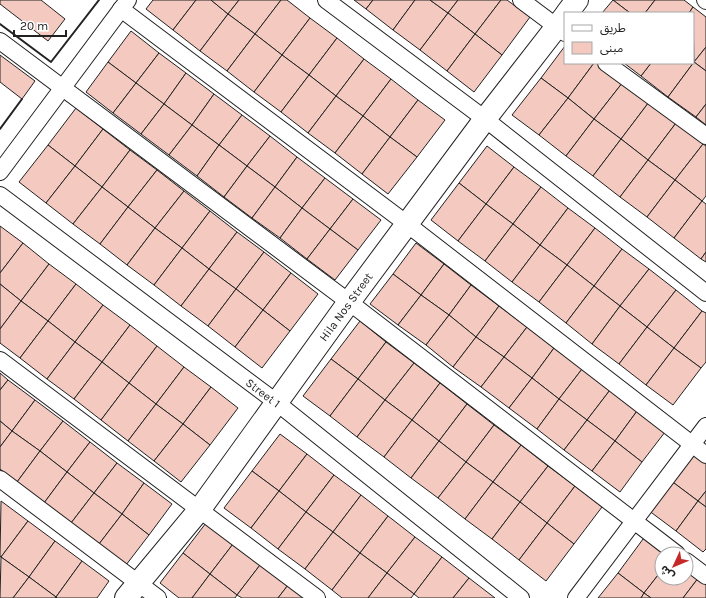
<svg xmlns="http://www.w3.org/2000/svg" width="706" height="598" viewBox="0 0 706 598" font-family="Karla,'Noto Sans Arabic',sans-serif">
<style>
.building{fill:#f3c9c0;stroke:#222}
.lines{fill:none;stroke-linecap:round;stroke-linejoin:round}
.street-casing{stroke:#222;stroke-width:18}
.secondary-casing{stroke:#222;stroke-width:24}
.street{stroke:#fff;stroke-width:16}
.secondary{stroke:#fff;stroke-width:22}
.wall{stroke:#222;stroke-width:2}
.labels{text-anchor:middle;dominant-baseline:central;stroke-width:3;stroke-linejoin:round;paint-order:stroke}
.street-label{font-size:12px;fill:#222;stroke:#fff}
</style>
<rect width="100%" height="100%" fill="#fff"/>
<g class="building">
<polygon points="0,0 41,0 65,19 48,41 0,4"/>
<polygon points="153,0 196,0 173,30 146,9"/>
<polygon points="196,0 211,0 228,14 200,51 173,30"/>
<polygon points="211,0 239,0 228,14"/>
<polygon points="239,0 281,0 255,34 228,14"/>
<polygon points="281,0 287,0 310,18 282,55 255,34"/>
<polygon points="354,0 373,0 366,9"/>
<polygon points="373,0 415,0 393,30 366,9"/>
<polygon points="415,0 430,0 448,13 420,50 393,30"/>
<polygon points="430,0 458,0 448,13"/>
<polygon points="458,0 501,0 475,34 448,13"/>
<polygon points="501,0 507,0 530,17 502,55 475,34"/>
<polygon points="613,0 655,0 645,13 630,13"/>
<polygon points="613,0 630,13 602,13"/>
<polygon points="655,0 684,0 693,7 689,13 645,13"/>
<polygon points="693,7 706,17 706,47 694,62 693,13 689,13"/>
<polygon points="448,13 475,34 447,71 420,50"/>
<polygon points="228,14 255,34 227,71 200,51"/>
<polygon points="310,18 337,38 309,75 282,55"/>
<polygon points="131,31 159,53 136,83 108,62"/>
<polygon points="255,34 282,55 254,92 227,71"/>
<polygon points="475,34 502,55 474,92 447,71"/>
<polygon points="337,38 364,59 336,96 309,75"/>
<polygon points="565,46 565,63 594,63 568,98 541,78"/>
<polygon points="706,47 706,71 694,62"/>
<polygon points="159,53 186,73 164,104 136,83"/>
<polygon points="0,55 35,81 22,99 0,82"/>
<polygon points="282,55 309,75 281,112 254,92"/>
<polygon points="364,59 391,79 363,116 336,96"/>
<polygon points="693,61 694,62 668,97 641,76 651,63 693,63"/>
<polygon points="108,62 136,83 113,113 86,92"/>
<polygon points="694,62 706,71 706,104 696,117 668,97"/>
<polygon points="594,63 598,63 623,82 594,119 568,98"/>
<polygon points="624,63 651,63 641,76"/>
<polygon points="186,73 214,94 192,125 164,104"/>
<polygon points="309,75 336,96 308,133 281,112"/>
<polygon points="541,78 568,98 539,135 512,115"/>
<polygon points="391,79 418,100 390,137 363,116"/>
<polygon points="623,82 649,102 621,139 594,119"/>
<polygon points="136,83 164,104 141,134 113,113"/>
<polygon points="214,94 242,115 219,145 192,125"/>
<polygon points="336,96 363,116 335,153 308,133"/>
<polygon points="568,98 594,119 566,156 539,135"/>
<polygon points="418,100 445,120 417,157 390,137"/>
<polygon points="649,102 676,123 648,160 621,139"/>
<polygon points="164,104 192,125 169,155 141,134"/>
<polygon points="706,104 706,125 696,117"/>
<polygon points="76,108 103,129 75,166 48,145"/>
<polygon points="242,115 270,136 247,166 219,145"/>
<polygon points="363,116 390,137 362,174 335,153"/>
<polygon points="594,119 621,139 593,176 566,156"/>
<polygon points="676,123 703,144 675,180 648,160"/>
<polygon points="192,125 219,145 197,176 169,155"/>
<polygon points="103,129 130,150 102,187 75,166"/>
<polygon points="270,136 297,157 275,187 247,166"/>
<polygon points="390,137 417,157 388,194 362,174"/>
<polygon points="621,139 648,160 620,197 593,176"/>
<polygon points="703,144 706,146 706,196 702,201 675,180"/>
<polygon points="48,145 75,166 46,203 19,182"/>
<polygon points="219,145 247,166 224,197 197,176"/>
<polygon points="487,146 514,167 486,204 459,183"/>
<polygon points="130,150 157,170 128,207 102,187"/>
<polygon points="297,157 325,178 302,208 275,187"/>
<polygon points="648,160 675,180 647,217 620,197"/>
<polygon points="75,166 102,187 73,224 46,203"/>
<polygon points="247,166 275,187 252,218 224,197"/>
<polygon points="514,167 541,187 513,224 486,204"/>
<polygon points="157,170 184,191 155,228 128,207"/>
<polygon points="325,178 353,199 330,229 302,208"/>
<polygon points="675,180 702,201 674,238 647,217"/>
<polygon points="459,183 486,204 458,241 431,220"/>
<polygon points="102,187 128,207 100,244 73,224"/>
<polygon points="275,187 302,208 280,238 252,218"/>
<polygon points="541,187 568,208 540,245 513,224"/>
<polygon points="184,191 210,211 182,248 155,228"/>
<polygon points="353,199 381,220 358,250 330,229"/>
<polygon points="702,201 706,204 706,252 701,259 674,238"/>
<polygon points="486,204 513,224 485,261 458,241"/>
<polygon points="128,207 155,228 127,265 100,244"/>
<polygon points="302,208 330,229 307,259 280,238"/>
<polygon points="568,208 595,228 567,265 540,245"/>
<polygon points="210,211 237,232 209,269 182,248"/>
<polygon points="513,224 540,245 512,282 485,261"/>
<polygon points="0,226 23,243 0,273"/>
<polygon points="155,228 182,248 154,285 127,265"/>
<polygon points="595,228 622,249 594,286 567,265"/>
<polygon points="330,229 358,250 335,280 307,259"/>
<polygon points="237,232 264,252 236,289 209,269"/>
<polygon points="23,243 49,264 21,301 0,284 0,273"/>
<polygon points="416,243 444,264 421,295 393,274"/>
<polygon points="540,245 567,265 539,302 512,282"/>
<polygon points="182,248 209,269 181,306 154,285"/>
<polygon points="622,249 649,269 620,306 594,286"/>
<polygon points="264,252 291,273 263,310 236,289"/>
<polygon points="706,252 706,262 701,259"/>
<polygon points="49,264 76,284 48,321 21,301"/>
<polygon points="444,264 471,285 449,315 421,295"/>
<polygon points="567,265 594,286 566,323 539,302"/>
<polygon points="209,269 236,289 208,326 181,306"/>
<polygon points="649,269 676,290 647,327 620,306"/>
<polygon points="291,273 318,294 290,331 263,310"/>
<polygon points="393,274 421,295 398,325 370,304"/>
<polygon points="0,284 21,301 0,329"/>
<polygon points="76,284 103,305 75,342 48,321"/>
<polygon points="471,285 499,306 476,337 449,315"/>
<polygon points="594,286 620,306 592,344 566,323"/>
<polygon points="236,289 263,310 235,347 208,326"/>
<polygon points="676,290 702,311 674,348 647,327"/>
<polygon points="421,295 449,315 426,345 398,325"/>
<polygon points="21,301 48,321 20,358 0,343 0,329"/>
<polygon points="103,305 130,325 102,362 75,342"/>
<polygon points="499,306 527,327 504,357 476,337"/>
<polygon points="620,306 647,327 619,364 592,344"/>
<polygon points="263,310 290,331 262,368 235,347"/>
<polygon points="702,311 706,313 706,362 701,368 674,348"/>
<polygon points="449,315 476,337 453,367 426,345"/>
<polygon points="48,321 75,342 47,379 20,358"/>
<polygon points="360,321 386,342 358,379 331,359"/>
<polygon points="130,325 157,346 129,383 102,362"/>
<polygon points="527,327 554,348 532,378 504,357"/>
<polygon points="647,327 674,348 646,385 619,364"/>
<polygon points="476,337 504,357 481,387 453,367"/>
<polygon points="75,342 102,362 74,399 47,379"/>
<polygon points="386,342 414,363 385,400 358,379"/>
<polygon points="157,346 184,367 156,404 129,383"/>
<polygon points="554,348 582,369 559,399 532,378"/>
<polygon points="674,348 701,368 673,405 646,385"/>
<polygon points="504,357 532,378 509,408 481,387"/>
<polygon points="331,359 358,379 330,416 303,396"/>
<polygon points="102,362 129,383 101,420 74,399"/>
<polygon points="414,363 440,383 412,420 385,400"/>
<polygon points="184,367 211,387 183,424 156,404"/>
<polygon points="582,369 610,390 587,420 559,399"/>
<polygon points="0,373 8,380 0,390"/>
<polygon points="532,378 559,399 537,429 509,408"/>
<polygon points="358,379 385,400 357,437 330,416"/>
<polygon points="8,380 35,400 12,431 0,421 0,390"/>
<polygon points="129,383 156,404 128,441 101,420"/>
<polygon points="440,383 467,404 439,441 412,420"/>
<polygon points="211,387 238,408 210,445 183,424"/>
<polygon points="610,390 637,411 615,441 587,420"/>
<polygon points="559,399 587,420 564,450 537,429"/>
<polygon points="35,400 63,421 40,451 12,431"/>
<polygon points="385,400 412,420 384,457 357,437"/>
<polygon points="156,404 183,424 154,461 128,441"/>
<polygon points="467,404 494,425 466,462 439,441"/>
<polygon points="637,411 665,432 642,462 615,441"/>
<polygon points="412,420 439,441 411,478 384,457"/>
<polygon points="587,420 615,441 592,471 564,450"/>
<polygon points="0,421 12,431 0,447"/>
<polygon points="63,421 90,442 67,472 40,451"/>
<polygon points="183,424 210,445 181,482 154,461"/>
<polygon points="494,425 521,445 493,482 466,462"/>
<polygon points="12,431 40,451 17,482 0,469 0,447"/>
<polygon points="280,434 307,454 279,491 252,471"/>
<polygon points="439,441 466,462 438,498 411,478"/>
<polygon points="615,441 642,462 620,492 592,471"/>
<polygon points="90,442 117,463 94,493 67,472"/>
<polygon points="521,445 548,466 520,502 493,482"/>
<polygon points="693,450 706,460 706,491 698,501 670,480"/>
<polygon points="40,451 67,472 44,503 17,482"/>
<polygon points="307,454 334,475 306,512 279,491"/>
<polygon points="466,462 493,482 465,519 438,498"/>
<polygon points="117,463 144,483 122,514 94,493"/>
<polygon points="548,466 575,486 547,523 520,502"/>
<polygon points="252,471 279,491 251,528 224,508"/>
<polygon points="67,472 94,493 71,523 44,503"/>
<polygon points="334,475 361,495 333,532 306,512"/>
<polygon points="670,480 698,501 676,531 648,510"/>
<polygon points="493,482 520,502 492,539 465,519"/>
<polygon points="144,483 172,504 149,535 122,514"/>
<polygon points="575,486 602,507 574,544 547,523"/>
<polygon points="279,491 306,512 278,549 251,528"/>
<polygon points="706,491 706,507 698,501"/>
<polygon points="94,493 122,514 99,544 71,523"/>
<polygon points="361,495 388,516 360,553 333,532"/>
<polygon points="1,501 28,521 1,557 0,556"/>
<polygon points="698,501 706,507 706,549 703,552 676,531"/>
<polygon points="520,502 547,523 519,560 492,539"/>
<polygon points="306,512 333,532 305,569 278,549"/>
<polygon points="122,514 149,535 126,565 99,544"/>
<polygon points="388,516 415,537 387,573 360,553"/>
<polygon points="28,521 55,541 29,577 1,557"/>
<polygon points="206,523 233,544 210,574 183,553"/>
<polygon points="547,523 574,544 546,581 519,560"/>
<polygon points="333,532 360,553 332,590 305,569"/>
<polygon points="646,535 670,554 662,554 662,570 644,593 618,573"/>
<polygon points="415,537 442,557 414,594 387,573"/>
<polygon points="55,541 82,561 56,597 29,577"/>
<polygon points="233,544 260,565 237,595 210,574"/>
<polygon points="183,553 210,574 192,598 179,598 160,583"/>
<polygon points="360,553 387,573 368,598 342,598 332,590"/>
<polygon points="1,557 29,577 13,598 0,598"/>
<polygon points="442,557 469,578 453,598 419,598 414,594"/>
<polygon points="82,561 109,581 97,598 57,598 56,597"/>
<polygon points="260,565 288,585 278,598 242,598 237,595"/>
<polygon points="686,566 699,577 683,598 651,598 644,593 662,570 662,578 686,578"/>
<polygon points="387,573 414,594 411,598 368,598"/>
<polygon points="618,573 644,593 641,598 598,598"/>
<polygon points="210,574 237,595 235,598 192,598"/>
<polygon points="29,577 56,597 55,598 13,598"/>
<polygon points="699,577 706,582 706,598 683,598"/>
<polygon points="469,578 495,598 453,598"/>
<polygon points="288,585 304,598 278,598"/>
<polygon points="644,593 651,598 641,598"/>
</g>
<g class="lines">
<g class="street-casing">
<g id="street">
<polyline points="326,0 485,119 706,293"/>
<polyline points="521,0 565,33"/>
<polyline points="705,0 706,1"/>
<polyline points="121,9 407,224 706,455"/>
<polyline points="0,41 349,302 677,554"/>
<polyline points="606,63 706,136"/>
<polyline points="0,172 128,0"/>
<polyline points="0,195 276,402 521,598"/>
<polyline points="0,360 317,598"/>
<polyline points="0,479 158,598"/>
<polyline points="686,561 706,576"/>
<polyline points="576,598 706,426"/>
</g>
</g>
<g class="secondary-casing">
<g id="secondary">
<polyline points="567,13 577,0"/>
<polyline points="126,598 200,509 349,302 485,119 565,16"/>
</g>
</g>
<use href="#street" class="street"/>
<use href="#secondary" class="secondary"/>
<g class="wall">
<polyline points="0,24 51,62 99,0"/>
<polyline points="0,129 22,99"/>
</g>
</g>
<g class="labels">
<g class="street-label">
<text transform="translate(346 307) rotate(-54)">Hila Nos Street</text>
<text transform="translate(263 393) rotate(37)">Street 1</text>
</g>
</g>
<rect x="564" y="12" width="130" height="52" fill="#ffffff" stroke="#a7a7a7"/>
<rect x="572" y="25" width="20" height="6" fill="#ffffff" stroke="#a7a7a7"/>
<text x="600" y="32" font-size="12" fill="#222222">طريق</text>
<rect x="572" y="42" width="20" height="12" fill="#f3c9c0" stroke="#a7a7a7"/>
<text x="600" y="52" font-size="12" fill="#222222">مبنى</text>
<g transform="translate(674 566) rotate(226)"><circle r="19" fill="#ffffff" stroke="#a7a7a7"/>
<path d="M0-3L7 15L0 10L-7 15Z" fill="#c62828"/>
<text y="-6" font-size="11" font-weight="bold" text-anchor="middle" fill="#222222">ش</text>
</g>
<path d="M14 30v6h52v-6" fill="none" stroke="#222222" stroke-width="2"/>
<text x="20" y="30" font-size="12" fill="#222222" stroke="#ffffff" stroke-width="3" paint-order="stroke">20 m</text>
</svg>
